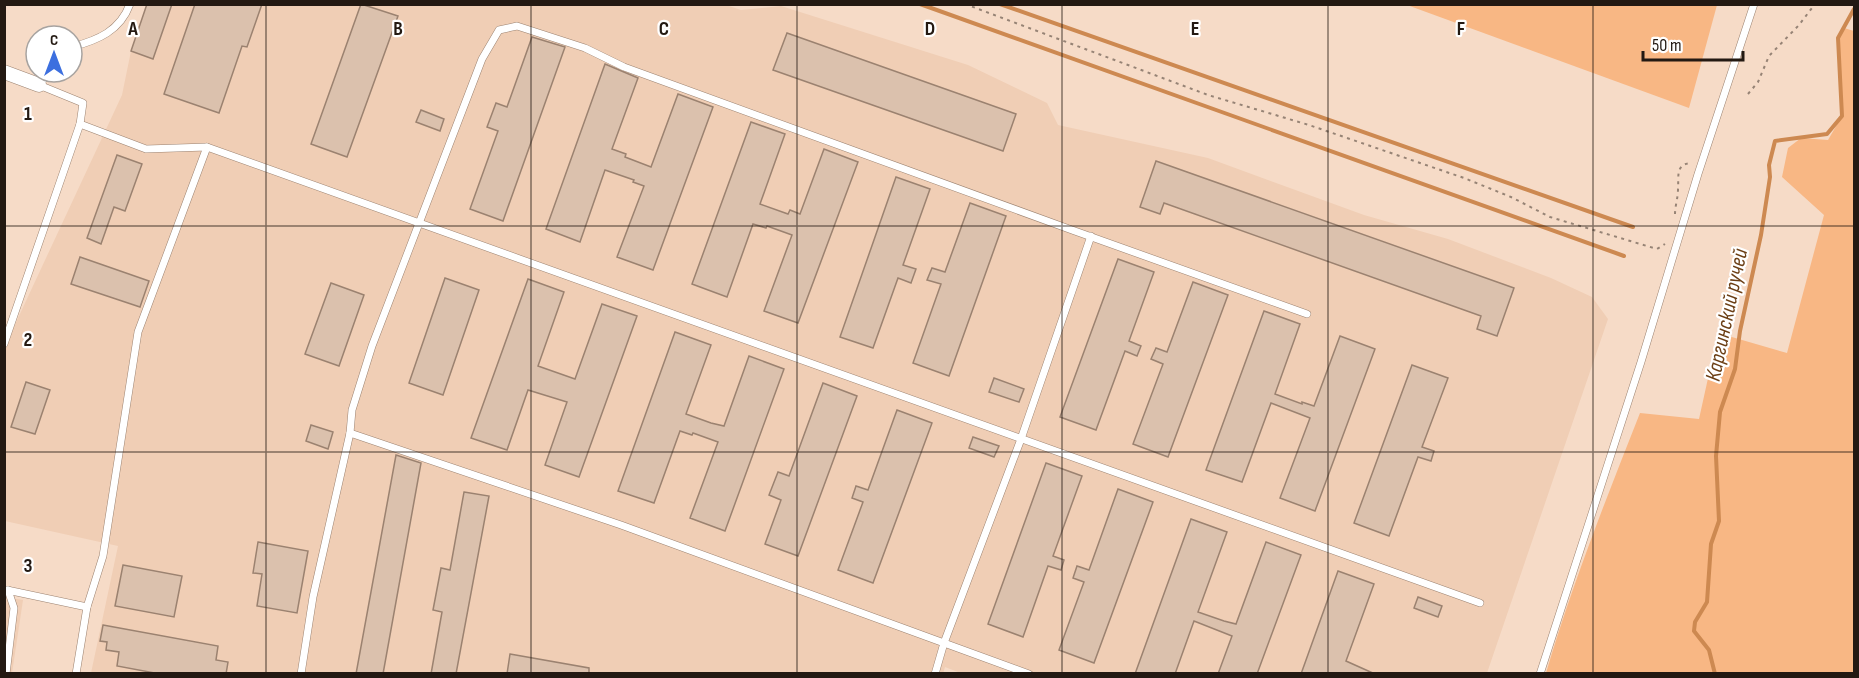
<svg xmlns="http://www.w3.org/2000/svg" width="1859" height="678" viewBox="0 0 1859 678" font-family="'Sofia Sans Condensed',sans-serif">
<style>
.built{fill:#f0ceb5}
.green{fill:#f8b784}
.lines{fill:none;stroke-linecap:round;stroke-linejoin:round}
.stream{stroke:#cd8951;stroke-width:4}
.building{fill:#dbc1ad;stroke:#9b8270;stroke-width:1.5}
.lane-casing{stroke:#9c8371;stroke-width:8}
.street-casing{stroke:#9c8371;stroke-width:15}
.path{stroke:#968375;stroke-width:2;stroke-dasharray:3 4.5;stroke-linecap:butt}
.lane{stroke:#fff;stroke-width:7}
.street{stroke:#fff;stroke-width:14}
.grid{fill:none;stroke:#231912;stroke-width:1.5;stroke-opacity:0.55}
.labels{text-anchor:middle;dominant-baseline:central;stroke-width:4.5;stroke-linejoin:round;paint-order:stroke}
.water-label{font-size:22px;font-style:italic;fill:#6c3f15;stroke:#fff}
.grid-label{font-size:20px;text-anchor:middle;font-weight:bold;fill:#231912;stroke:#fff;stroke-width:4.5;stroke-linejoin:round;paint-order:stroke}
</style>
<rect width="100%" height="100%" fill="#f6dbc7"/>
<g class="built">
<polygon points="723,4 741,10 781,6 968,65 1047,103 1058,125 1208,158 1364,215 1448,239 1551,278 1592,297 1608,319 1487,673 963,674 945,667 943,674 91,673 118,546 5,521 5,346 122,95 131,51 147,5"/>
<polygon points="4,597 23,600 12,673 5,673"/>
</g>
<g class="green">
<polygon points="1407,5 1717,5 1689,108"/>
<path d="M 1844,28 L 1854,31 L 1854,673 L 1546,673 C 1572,585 1606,499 1640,413 L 1699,419 L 1718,333 L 1787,353 L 1824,215 L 1782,177 L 1788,148 L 1801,138 L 1828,140 L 1842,116 L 1838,38 Z"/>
</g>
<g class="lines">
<g class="stream">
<polyline points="920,4 1624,256"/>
<polyline points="1000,4 1633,227"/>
<polyline points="1715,674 1709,650 1694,631 1695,622 1707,602 1711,544 1719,521 1716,456 1720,412 1735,369 1740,331 1761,235 1770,177 1769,165 1775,141 1827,134 1842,116 1838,38 1854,9"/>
</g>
</g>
<g class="building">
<polygon points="147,4 172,4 153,59 131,51"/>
<polygon points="195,4 262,4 247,47 242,46 219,113 164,94"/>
<polygon points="361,4 398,16 347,157 311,144"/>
<polygon points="787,33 1016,114 1003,151 773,70"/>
<polygon points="532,37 565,47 503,221 470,209 498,131 487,127 496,103 507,107"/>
<polygon points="605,64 638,78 612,149 626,154 625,157 651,167 678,94 713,107 653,270 617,257 644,186 633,182 634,180 605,170 580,242 546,229"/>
<polygon points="421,110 444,119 440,131 416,122"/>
<polygon points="751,122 785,134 760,204 788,214 790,210 800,214 824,149 858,162 798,323 764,311 792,235 767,226 766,228 753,224 727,297 692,284"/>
<polygon points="117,155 142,164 125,211 114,207 101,244 87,238"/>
<polygon points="1156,161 1514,288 1497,336 1477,329 1481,316 1164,203 1160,214 1140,207"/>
<polygon points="896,177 930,189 903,265 916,269 911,283 898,278 873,348 840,337"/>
<polygon points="970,203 1006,216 949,376 913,363 941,284 927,280 932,268 945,272"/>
<polygon points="80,257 149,281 140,307 71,284"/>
<polygon points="1118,259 1154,272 1129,341 1141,346 1137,356 1125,351 1096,430 1060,417"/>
<polygon points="445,278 479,290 443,395 409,383"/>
<polygon points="528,279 564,292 538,366 575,379 602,304 637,316 579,477 545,465 567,402 528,390 507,450 471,438"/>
<polygon points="1193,282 1228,295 1168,457 1133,444 1163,364 1151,359 1156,348 1167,352"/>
<polygon points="331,283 364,295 339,366 305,354"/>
<polygon points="1264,311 1300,324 1275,394 1302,404 1302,402 1314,406 1340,336 1375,349 1315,511 1280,498 1310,418 1271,403 1242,482 1206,470"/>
<polygon points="675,332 711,345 686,414 711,423 724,426 749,356 784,369 725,531 690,518 718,442 693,433 692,435 680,431 654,503 618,491"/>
<polygon points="1412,365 1448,378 1422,447 1434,451 1431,461 1418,457 1389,536 1354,523"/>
<polygon points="994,378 1024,389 1019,402 989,392"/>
<polygon points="26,382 50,390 35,434 11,427"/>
<polygon points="823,383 857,396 798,556 765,544 781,500 769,495 778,472 789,476"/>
<polygon points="897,410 932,423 873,583 838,570 863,502 852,498 856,486 868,490"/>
<polygon points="311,425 333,432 328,449 306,441"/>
<polygon points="973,437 999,446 994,457 969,448"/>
<polygon points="396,455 421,463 383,674 356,674"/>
<polygon points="1046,463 1082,476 1053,556 1064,560 1061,570 1048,566 1023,637 988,624"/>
<polygon points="1118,489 1153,502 1094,663 1059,650 1084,582 1073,578 1077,566 1089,570"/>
<polygon points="464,492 489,496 456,674 431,674 442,612 433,610 441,568 450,570"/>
<polygon points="1191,519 1227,532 1198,612 1224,621 1236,624 1266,542 1301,555 1257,674 1218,674 1232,636 1194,621 1175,674 1135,674"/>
<polygon points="258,542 308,551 297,613 257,606 262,574 253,573"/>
<polygon points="123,565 182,576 174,617 115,606"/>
<polygon points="1338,571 1374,584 1346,661 1375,674 1301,674"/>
<polygon points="1418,597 1442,606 1438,617 1414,608"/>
<polygon points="103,625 218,646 216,660 228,662 226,674 160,674 117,666 119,652 106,650 107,642 100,641"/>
<polygon points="510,654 589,668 589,674 507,674"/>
</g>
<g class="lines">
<g class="lane-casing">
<g id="lane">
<path d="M 72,47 C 98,40 120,31 130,4"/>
<polyline points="80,124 146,149 207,147 1480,603"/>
<polyline points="4,344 80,124 83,103 39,85 49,72"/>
<polyline points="350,433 621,525 944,643 935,674"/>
<polyline points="7,590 87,607"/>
<polyline points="6,674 14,608 8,590"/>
<polyline points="76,674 87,607 103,556 138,332 207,147"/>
<polyline points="301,674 313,597 350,433 352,410 372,346 482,59 499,30 517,26 585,48 624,67 1072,230 1307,314"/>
<polyline points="1029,674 944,643 1021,439 1091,236"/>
<polyline points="1540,674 1641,362 1698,174 1754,4"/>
</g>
</g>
<g class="street-casing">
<polyline id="street" points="4,72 39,85"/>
</g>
<g class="path">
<polyline points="965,4 1208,95 1309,125 1464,178 1511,197 1550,217 1657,249 1665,244"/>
<polyline points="1748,94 1758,82 1769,56 1799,25 1815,4"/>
<path d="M 1675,214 C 1675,206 1678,198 1678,189 C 1679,177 1675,164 1691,163"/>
</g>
<use href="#lane" class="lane"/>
<use href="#street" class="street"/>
</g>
<path class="grid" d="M 266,4 L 266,674M 531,4 L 531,674M 797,4 L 797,674M 1062,4 L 1062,674M 1328,4 L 1328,674M 1593,4 L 1593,674M 4,226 L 1854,226M 4,452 L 1854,452"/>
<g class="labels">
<g class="water-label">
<text transform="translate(1727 315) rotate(-78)">Каргинский ручей</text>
</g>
</g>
<g class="grid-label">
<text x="133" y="35">A</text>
<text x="398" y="35">B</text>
<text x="664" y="35">C</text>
<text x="930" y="35">D</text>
<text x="1195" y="35">E</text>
<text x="1461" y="35">F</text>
<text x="28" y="120">1</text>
<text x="28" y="346">2</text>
<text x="28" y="572">3</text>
</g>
<rect width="1859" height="678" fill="none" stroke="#231912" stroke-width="12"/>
<g transform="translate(54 54)"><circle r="28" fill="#ffffff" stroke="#a7a3a0" stroke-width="1.5"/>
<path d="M0-4.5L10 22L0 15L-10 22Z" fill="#3c6fdf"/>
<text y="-9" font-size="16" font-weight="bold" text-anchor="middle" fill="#231912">С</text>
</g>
<path d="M1643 51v9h100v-9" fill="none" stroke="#231912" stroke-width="3"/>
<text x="1652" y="51" font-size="18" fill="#231912" stroke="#ffffff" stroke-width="4.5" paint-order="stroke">50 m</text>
</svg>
